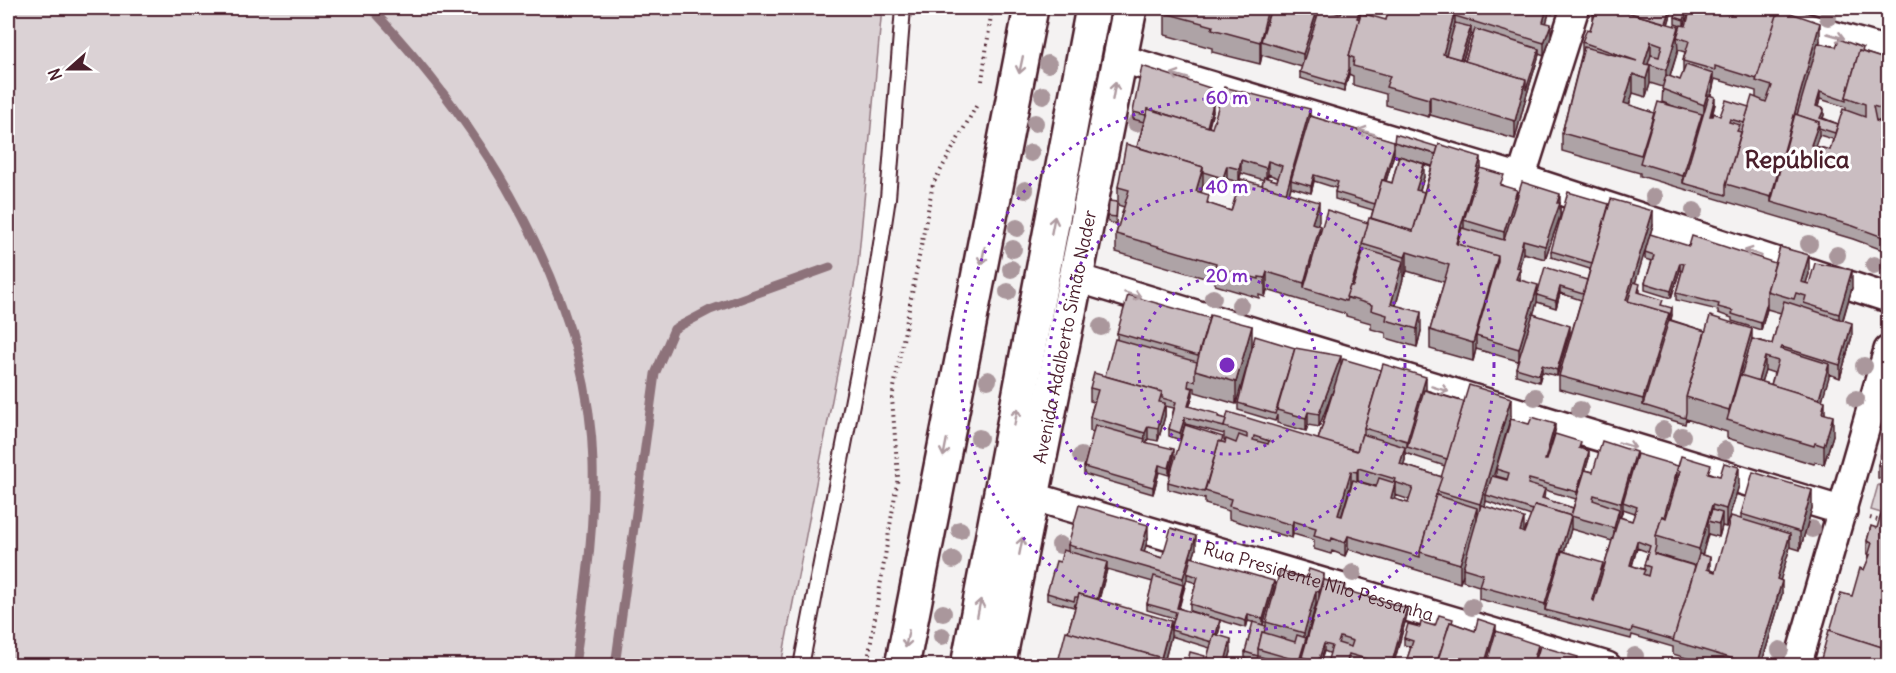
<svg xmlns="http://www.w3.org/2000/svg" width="1896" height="673" viewBox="0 0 1896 673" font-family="Delius,sans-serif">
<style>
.green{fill:#dbd2d5;stroke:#927880;stroke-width:1.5}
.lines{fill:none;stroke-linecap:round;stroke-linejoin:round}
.stream{stroke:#8d727a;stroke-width:9}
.service-casing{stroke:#4a1f2b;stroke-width:18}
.minor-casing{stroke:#4a1f2b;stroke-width:32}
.tertiary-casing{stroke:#4a1f2b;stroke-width:38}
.secondary-casing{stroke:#4a1f2b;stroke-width:38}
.path{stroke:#4a1f2b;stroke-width:4;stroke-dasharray:1.5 4.5;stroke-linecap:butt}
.service{stroke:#fff;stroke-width:14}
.minor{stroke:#fff;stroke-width:27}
.tertiary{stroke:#fff;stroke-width:33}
.secondary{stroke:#fff;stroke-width:33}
.tree{fill:#aa979c}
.wall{fill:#aea3a6;stroke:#4a1f2b;stroke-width:1.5;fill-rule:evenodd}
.shaded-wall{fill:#8d8487;stroke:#4a1f2b;stroke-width:1.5}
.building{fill:#cabdc1;stroke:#4a1f2b;stroke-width:1.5;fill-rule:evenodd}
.oneway{stroke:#ae9aa0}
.ring{fill:none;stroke:#7b2cbf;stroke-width:3;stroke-dasharray:3 6}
.labels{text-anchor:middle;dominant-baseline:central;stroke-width:6;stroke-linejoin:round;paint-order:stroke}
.street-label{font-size:18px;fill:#4a1f2b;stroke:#fff}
.district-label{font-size:24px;font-weight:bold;fill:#4a1f2b;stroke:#fff}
.centre{fill:#7b2cbf;stroke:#fff;stroke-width:3}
.ring-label{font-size:18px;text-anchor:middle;font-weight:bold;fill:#7b2cbf;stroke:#fff;stroke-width:6;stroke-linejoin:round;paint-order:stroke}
</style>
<rect width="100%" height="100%" fill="#f4f2f2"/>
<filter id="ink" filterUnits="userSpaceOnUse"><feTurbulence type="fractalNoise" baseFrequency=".0167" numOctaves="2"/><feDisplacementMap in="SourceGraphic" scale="12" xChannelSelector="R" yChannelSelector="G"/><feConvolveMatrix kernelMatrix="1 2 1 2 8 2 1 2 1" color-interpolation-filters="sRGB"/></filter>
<g filter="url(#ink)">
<g class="green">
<polygon points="8,8 882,8 858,265 781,665 8,665"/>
<polygon points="1878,485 1888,488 1888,497 1884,502 1881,513 1871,510"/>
</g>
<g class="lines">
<g class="stream">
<path d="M 371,8 C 483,127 589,294 593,463 C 595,531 584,598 575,666"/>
<polyline points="615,666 655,374 674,329 710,310 830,267"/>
</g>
<g class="service-casing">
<polyline id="service" points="801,666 873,296 888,198 903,8"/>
</g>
<g class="minor-casing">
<g id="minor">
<polyline points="1739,8 1888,51"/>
<polyline points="1119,58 1521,178 1888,298"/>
<polyline points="1521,178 1575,8"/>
<polyline points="1077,278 1843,511"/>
<path id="s1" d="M 1031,496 L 1607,666"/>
<polyline points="1797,666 1888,350"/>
</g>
</g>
<g class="tertiary-casing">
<g id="tertiary">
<path id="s2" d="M 998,666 L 1130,8"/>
</g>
</g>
<g class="secondary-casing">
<g id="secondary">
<polyline points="902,666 1031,8"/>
<polyline points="968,666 1093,8"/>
</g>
</g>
<g class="path">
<polyline points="982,81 992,8"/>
<polyline points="1870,518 1888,523"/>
<polyline points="867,666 898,477 892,398 933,184 978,103"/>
</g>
<use href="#service" class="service"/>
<use href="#minor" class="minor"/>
<use href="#tertiary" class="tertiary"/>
<use href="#secondary" class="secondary"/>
</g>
<g class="tree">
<circle cx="1828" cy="17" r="9"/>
<circle cx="1048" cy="64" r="9"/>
<circle cx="1043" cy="95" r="9"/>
<circle cx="1035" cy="123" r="9"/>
<circle cx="1136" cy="123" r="9"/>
<circle cx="1031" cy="153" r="9"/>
<circle cx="1025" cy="190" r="9"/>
<circle cx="1654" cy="197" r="9"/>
<circle cx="1694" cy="211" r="9"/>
<circle cx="1017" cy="228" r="9"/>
<circle cx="1809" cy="244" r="9"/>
<circle cx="1013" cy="249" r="9"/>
<circle cx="1837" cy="255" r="9"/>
<circle cx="1874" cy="265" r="9"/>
<circle cx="1011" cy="269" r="9"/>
<circle cx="1008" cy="292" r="9"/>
<circle cx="1213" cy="298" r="9"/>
<circle cx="1240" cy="305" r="9"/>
<circle cx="1101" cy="327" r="9"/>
<circle cx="1864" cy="366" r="9"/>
<circle cx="988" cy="380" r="9"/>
<circle cx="1535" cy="397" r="9"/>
<circle cx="1856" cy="399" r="9"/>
<circle cx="1580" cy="410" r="9"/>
<circle cx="1663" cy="430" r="9"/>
<circle cx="1682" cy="436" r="9"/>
<circle cx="979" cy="438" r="9"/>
<circle cx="1725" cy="450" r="9"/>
<circle cx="1081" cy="456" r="9"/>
<circle cx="1812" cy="529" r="9"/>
<circle cx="960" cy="530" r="9"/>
<circle cx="1060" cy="545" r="9"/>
<circle cx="953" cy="560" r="9"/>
<circle cx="1353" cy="573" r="9"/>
<circle cx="1472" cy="607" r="9"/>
<circle cx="943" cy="613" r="9"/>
<circle cx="942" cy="636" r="9"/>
<circle cx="1780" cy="650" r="9"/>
<circle cx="1635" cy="656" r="9"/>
</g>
<g class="wall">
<path d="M 1361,8 L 1361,12 L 1359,19 L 1386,20 L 1389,9 L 1382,8 L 1553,8 L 1552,14 L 1549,13 L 1546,23 L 1551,37 L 1544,56 L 1539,54 L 1526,97 L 1515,139 L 1430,115 L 1429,117 L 1386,105 L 1386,94 L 1353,85 L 1353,76 L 1349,74 L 1344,92 L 1300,78 L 1300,72 L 1302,67 L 1262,55 L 1260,64 L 1212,52 L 1212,48 L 1165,35 L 1165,13 L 1322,9 L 1341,14 ZM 1471,34 L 1473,35 L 1465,61 L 1463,60 Z"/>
<path d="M 1673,8 L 1668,24 L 1679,32 L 1681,26 L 1675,24 L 1675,17 L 1678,8 L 1690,8 L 1684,26 L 1820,41 L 1819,43 L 1863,52 L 1888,60 L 1883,122 L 1876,120 L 1884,130 L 1888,130 L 1888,252 L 1853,239 L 1640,176 L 1640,173 L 1562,151 L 1562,133 L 1582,53 L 1582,42 L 1590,30 L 1593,20 L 1593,13 ZM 1678,50 L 1685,52 L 1683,61 L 1683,74 L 1680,80 L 1670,77 ZM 1715,79 L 1756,91 L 1756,98 L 1749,107 L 1720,116 L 1712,116 L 1715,104 L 1711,95 ZM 1650,83 L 1663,87 L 1662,102 L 1673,106 L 1654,113 L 1629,105 L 1633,93 L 1646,97 ZM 1820,99 L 1846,107 L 1846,110 L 1838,124 L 1823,118 L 1824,115 L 1818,107 ZM 1819,135 L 1833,139 L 1830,150 L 1815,146 Z"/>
<path d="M 1210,94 L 1207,103 L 1213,111 L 1209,127 L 1212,128 L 1310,116 L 1481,168 L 1517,197 L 1560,207 L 1560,216 L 1545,259 L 1523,253 L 1519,268 L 1520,280 L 1538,291 L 1587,280 L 1590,269 L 1551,257 L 1551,251 L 1653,225 L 1635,282 L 1640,290 L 1640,293 L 1663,306 L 1672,315 L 1671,320 L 1705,331 L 1752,339 L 1772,344 L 1781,313 L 1767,309 L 1761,330 L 1732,321 L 1732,318 L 1718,313 L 1718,310 L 1676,300 L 1676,293 L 1682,271 L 1680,270 L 1671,298 L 1645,290 L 1645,283 L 1652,261 L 1645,259 L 1645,252 L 1689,246 L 1809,274 L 1806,283 L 1809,284 L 1852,288 L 1843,320 L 1852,336 L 1840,378 L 1829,374 L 1822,400 L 1825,414 L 1833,435 L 1824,464 L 1815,462 L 1814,464 L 1727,438 L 1727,432 L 1686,419 L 1685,424 L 1643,412 L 1559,389 L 1559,376 L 1581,300 L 1560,293 L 1556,308 L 1537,302 L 1533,314 L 1570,332 L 1557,376 L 1542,372 L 1539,382 L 1516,375 L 1516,368 L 1518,361 L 1476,349 L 1473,361 L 1430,349 L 1430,330 L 1444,282 L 1407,271 L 1405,276 L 1403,275 L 1403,279 L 1396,305 L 1421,331 L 1417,347 L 1386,338 L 1386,333 L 1371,329 L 1371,323 L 1346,316 L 1346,314 L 1267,290 L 1265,297 L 1259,295 L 1259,298 L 1215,285 L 1215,281 L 1116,252 L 1116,234 L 1124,207 L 1118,205 L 1118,187 L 1137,147 L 1144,122 L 1133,119 L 1133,112 ZM 1394,154 L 1394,155 L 1399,156 L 1392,183 L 1386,181 ZM 1399,156 L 1432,166 L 1424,192 L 1420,191 L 1424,177 ZM 1241,173 L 1264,180 L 1262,185 L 1231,211 L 1209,204 L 1201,193 L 1203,185 L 1223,191 L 1227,179 L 1239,182 ZM 1268,174 L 1278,178 L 1277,181 L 1267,178 ZM 1314,181 L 1336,188 L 1335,192 L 1335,199 L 1373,210 L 1371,218 L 1368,223 L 1320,231 L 1317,225 L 1319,221 L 1289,194 L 1291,187 L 1311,193 ZM 1765,370 L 1774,373 L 1771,385 L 1761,382 Z"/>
<polygon points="1117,208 1116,224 1108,222 1108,216"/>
<path d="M 1209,318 L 1252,326 L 1236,404 L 1195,392 L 1195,388 L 1189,387 L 1193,395 L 1189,406 L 1226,419 L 1318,440 L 1333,389 L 1319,427 L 1308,425 L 1306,431 L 1277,423 L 1277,415 L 1275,421 L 1238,410 L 1238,403 L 1341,364 L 1511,416 L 1493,476 L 1507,480 L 1507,479 L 1496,476 L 1496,469 L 1555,431 L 1546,460 L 1581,448 L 1589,458 L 1585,470 L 1593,472 L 1636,458 L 1711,473 L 1739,485 L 1726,527 L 1722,526 L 1719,537 L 1708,534 L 1702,555 L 1710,570 L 1715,572 L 1741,519 L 1741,514 L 1812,508 L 1800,550 L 1790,547 L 1780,580 L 1782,594 L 1761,666 L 1713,666 L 1673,654 L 1673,647 L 1632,635 L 1631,639 L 1479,599 L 1479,586 L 1463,581 L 1463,574 L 1460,583 L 1348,549 L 1345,556 L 1332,551 L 1331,554 L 1314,549 L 1314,540 L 1293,534 L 1292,538 L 1229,519 L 1229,511 L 1205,504 L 1205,497 L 1204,499 L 1168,489 L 1168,482 L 1223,442 L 1225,443 L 1226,441 L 1224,440 L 1224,432 L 1224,434 L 1185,424 L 1180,440 L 1169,436 L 1169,429 L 1174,408 L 1165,406 L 1165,416 L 1158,441 L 1148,439 L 1146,442 L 1174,456 L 1169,475 L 1159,472 L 1153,494 L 1084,474 L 1084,467 L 1094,432 L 1090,431 L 1090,417 L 1094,402 L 1090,401 L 1090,388 L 1105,376 L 1117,339 L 1117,333 ZM 1405,453 L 1445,466 L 1442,477 L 1403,465 L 1405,460 ZM 1358,481 L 1376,486 L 1376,487 ZM 1545,490 L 1576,499 L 1573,508 L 1544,499 ZM 1395,495 L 1410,500 L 1408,503 L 1394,499 ZM 1486,501 L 1531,516 L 1524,533 L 1523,533 L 1524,532 L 1485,507 ZM 1623,509 L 1635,513 L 1632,521 L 1619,517 L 1619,516 L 1621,516 ZM 1571,529 L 1612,541 L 1603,570 L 1564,551 ZM 1637,548 L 1648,552 L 1644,565 L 1644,569 L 1632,566 ZM 1656,553 L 1656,554 L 1693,565 L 1656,554 Z"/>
<polygon points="1888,431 1888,481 1878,478 1878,465"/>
<polygon points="1871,526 1888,666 1830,631 1852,596 1868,561 1868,554 1867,554 1867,541"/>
<path d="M 1148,538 L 1144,552 L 1162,558 L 1196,549 L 1193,558 L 1274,588 L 1263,625 L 1248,621 L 1246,628 L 1190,611 L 1190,604 L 1196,583 L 1187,580 L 1187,579 L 1179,608 L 1220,627 L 1218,635 L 1231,652 L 1229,659 L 1252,666 L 1207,666 L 1207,658 L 1210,648 L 1171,636 L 1165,659 L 1187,665 L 1205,666 L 1057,666 L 1068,632 L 1076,604 L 1075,604 L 1074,607 L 1047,600 L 1047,593 L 1060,562 L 1068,552 L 1068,545 ZM 1107,569 L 1153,582 L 1147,604 L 1147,610 L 1174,618 L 1171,628 L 1099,600 Z"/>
<path d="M 1306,578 L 1324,580 L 1345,590 L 1407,615 L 1393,666 L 1365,666 L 1349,661 L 1324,651 L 1319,666 L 1306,666 L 1302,664 L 1302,666 L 1255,666 L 1256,662 L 1245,659 L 1245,652 L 1266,626 L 1266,622 ZM 1316,604 L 1317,605 L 1306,644 L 1306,639 Z"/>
<polygon points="1453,623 1475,631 1496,631 1534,666 1405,666 1411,647 1404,645 1404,638 1420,627"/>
</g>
<g class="shaded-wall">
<polygon points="1266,8 1271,8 1261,41 1261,54 1262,55 1260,64 1260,42"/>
<polygon points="1318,8 1322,8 1303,67 1303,54"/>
<polygon points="1360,8 1361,12 1357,25 1357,18"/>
<polygon points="1547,8 1549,8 1549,13 1543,35 1543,22"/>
<polygon points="1671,8 1673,8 1663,41 1663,34"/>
<polygon points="1688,8 1690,8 1684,27 1684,20"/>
<polygon points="1455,11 1455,29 1445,66 1443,54"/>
<polygon points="1820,23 1820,41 1797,121 1771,202 1771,197"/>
<polygon points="1551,24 1551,37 1544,56 1544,43"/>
<polygon points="1471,27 1471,34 1457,77 1457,70"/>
<polygon points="1679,27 1679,37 1677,37 1678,50 1666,88 1666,70"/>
<polygon points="1651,41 1651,60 1648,69 1644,64"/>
<polygon points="1539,49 1539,55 1526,97 1515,139 1515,121 1526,79"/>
<polygon points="1650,65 1650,84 1646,97 1646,79"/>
<polygon points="1349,69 1349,74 1344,92 1344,85"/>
<polygon points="1633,74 1633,93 1624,121 1624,103"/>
<polygon points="1713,74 1713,87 1704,118 1704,105"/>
<polygon points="1210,88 1210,94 1206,109 1206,102"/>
<polygon points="1888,91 1888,104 1883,122 1883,109"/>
<polygon points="1820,92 1820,99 1816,113 1816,106"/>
<polygon points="1430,96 1430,115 1429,117 1429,99"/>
<polygon points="1715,97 1715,104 1710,122 1710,116"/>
<polygon points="1213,104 1213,111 1205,139 1205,133"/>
<polygon points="1310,109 1310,122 1291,180 1291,187 1284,211 1284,198"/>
<polygon points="1824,109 1824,115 1820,124 1820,118"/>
<polygon points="1702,114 1702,127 1683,183 1683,176"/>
<polygon points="1819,122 1819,135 1811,158 1811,145"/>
<polygon points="1884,124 1884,137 1879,147 1879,141"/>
<polygon points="1394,147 1394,154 1377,211 1377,205"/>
<polygon points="1481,157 1481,175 1464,220 1464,232 1459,250 1456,243"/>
<polygon points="1241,160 1241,173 1239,182 1239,169"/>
<polygon points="1268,161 1268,174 1266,181 1266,168"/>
<polygon points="1424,164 1424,177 1416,203 1416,190"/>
<polygon points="1227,166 1227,179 1223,191 1223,178"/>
<polygon points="1203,167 1203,185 1196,210 1196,191"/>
<polygon points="1314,175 1314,181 1311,193 1311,186"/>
<polygon points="1517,190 1517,203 1504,245 1504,232"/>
<polygon points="1560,194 1560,216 1545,259 1545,246"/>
<polygon points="1319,202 1319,221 1312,242 1312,223"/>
<polygon points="1653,211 1653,225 1628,307 1626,300"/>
<polygon points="1320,226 1320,244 1304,288 1304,283"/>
<polygon points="1523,240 1523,253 1516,280 1516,267"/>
<polygon points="1362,250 1362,263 1351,299 1348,298"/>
<polygon points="1407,252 1407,271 1405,276 1405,257"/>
<polygon points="1809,255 1809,274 1802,295 1801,282"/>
<polygon points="1498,256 1498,274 1476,336 1476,349 1473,361 1473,343"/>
<polygon points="1403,261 1403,279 1391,322 1391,304"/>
<polygon points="1680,263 1680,270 1671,298 1671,291"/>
<polygon points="1520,268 1520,281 1516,279"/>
<polygon points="1852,270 1852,288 1839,332 1839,314"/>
<polygon points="1267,272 1267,290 1265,297 1265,278"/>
<polygon points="1538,285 1537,302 1519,362 1519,349"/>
<polygon points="1560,287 1560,293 1556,308 1556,301"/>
<polygon points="1767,303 1767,309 1761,330 1761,323"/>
<polygon points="1672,308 1672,315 1645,406 1643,405 1643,399 1669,313"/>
<polygon points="1421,312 1421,331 1417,347 1417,329"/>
<polygon points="1852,323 1852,336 1840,378 1840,365"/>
<polygon points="1252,326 1252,349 1236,404 1236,382"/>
<polygon points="1570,326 1570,332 1557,376 1557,370"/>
<polygon points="1752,329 1752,352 1729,420 1729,410"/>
<polygon points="1341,356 1341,370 1319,427 1319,414"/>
<polygon points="1765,357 1765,370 1756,398 1756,385"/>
<polygon points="1829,364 1829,377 1817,417 1817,404"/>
<polygon points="1542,365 1542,372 1539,382 1539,375"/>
<polygon points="1426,377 1426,390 1407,447 1407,441"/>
<polygon points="1193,388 1193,395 1188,412 1188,406"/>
<polygon points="1511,398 1511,416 1488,495 1486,495 1486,501 1480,522 1480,504"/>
<polygon points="1825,401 1825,419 1822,413"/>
<polygon points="1165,403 1165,416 1158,441 1158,428"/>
<polygon points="1308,412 1308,425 1306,431 1306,418"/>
<polygon points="1833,416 1833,435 1824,464 1824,446"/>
<polygon points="1185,417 1185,424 1180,440 1180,433"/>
<polygon points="1555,424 1555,431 1545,466 1545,460"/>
<polygon points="1148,426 1148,439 1144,448 1145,433"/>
<polygon points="1405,447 1405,460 1400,477 1400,464"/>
<polygon points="1174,449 1174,456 1169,475 1169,468"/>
<polygon points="1589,451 1589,458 1577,499 1577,492"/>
<polygon points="1636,452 1636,465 1623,502 1623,509 1621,516 1621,503"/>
<polygon points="1159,465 1159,472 1153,494 1153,487"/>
<polygon points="1739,467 1739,485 1726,527 1726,509"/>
<polygon points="1358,468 1358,481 1357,485 1357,472"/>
<polygon points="1351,471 1351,484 1338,528 1338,515"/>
<polygon points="1677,472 1677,479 1661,537 1659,536"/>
<polygon points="1395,483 1395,496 1391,511 1391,498"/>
<polygon points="1812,490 1812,508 1800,550 1800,532"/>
<polygon points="1712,505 1712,522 1708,521 1708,534 1699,567 1699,549"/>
<polygon points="1477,508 1477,526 1463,568 1463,574 1460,583 1460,564"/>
<polygon points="1619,509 1619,522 1614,541 1614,528"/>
<polygon points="1722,513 1722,526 1719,537 1719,524"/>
<polygon points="1571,516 1571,529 1547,611 1545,610 1545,604"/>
<polygon points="1524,518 1524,532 1520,545 1520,531"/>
<polygon points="1293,521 1293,534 1292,538 1292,525"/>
<polygon points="1148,525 1148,538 1141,564 1141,551"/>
<polygon points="1790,534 1790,547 1777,592 1777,579"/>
<polygon points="1196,536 1196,549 1188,574 1187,573 1187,579 1183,591 1183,578"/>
<polygon points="1348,536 1348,549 1345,556 1345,543"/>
<polygon points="1637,541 1637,548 1630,572 1630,565"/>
<polygon points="1710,557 1710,570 1707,569"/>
<polygon points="1107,562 1107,569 1096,610 1096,603"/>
<polygon points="1603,563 1603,570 1592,606 1592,599"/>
<polygon points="1324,574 1324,587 1319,605 1319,592"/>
<polygon points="1274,581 1274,588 1263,625 1263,619"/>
<polygon points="1782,581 1782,594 1761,666 1757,666"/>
<polygon points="1183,585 1183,591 1177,615 1177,608"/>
<polygon points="1316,591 1316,604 1306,639 1306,651 1302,657 1302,666 1299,666 1299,661 1304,645 1304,633"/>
<polygon points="1407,608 1407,615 1393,666 1391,666"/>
<polygon points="1248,614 1248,621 1246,628 1246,621"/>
<polygon points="1220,620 1220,627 1213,649 1213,642"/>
<polygon points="1171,621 1171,636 1163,666 1160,663"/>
<polygon points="1496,625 1496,638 1488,666 1484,666"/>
<polygon points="1231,639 1231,652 1227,666 1226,658"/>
<polygon points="1324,644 1324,651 1319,666 1318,666 1318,662"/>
<polygon points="1538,645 1538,652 1534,666 1532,666"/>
</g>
<g class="building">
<polygon points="1167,8 1268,8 1260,42 1212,29 1213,26 1165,13"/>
<polygon points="1271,8 1318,8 1303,54 1261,41"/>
<polygon points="1320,8 1341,14 1343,8 1360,8 1357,18 1360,19 1349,56 1349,69 1344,85 1300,72"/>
<polygon points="1389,8 1444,8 1455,11 1443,54 1526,79 1515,121 1430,96 1429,99 1386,87 1390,76 1353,66 1354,58 1349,56 1361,13 1386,20"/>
<polygon points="1451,8 1547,8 1543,22 1551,24 1544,43 1455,16 1458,9"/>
<polygon points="1595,8 1597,8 1595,14 1593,13"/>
<polygon points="1597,8 1612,8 1679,27 1666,70 1648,64 1651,55 1659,57 1662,45 1651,41 1644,64 1650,65 1646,79 1633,74 1624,103 1654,113 1641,155 1562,133 1584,47 1637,61 1582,42 1587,29 1590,30"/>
<polygon points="1612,8 1671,8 1666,23"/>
<polygon points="1678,8 1688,8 1684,20 1675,17"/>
<polygon points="1691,8 1705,8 1731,14 1733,8 1754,8 1778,14 1757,79 1715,66 1715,70 1683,61 1689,41 1677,37 1681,25 1686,26"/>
<polygon points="1779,9 1820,23 1771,197 1726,184 1752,96 1766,102 1772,86 1756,81"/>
<polygon points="1455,23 1471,27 1460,59 1446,55"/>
<polygon points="1475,29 1539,49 1526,90 1526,79 1465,61"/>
<polygon points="1839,39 1863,48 1862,52 1859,51 1846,97 1846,101 1820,92 1816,106 1824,109 1820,118 1838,124 1835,133 1819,128 1819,122 1797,115 1818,43 1836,47"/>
<polygon points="1859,51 1888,60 1888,91 1883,109 1873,106 1876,121 1884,124 1879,141 1888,144 1888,239 1853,226 1771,202 1795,114 1819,122 1811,145 1830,150 1843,109 1865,117 1865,104 1846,97"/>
<polygon points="1686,65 1713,74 1704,105 1662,89 1666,75 1680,80"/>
<polygon points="1142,66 1210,88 1206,102 1213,104 1207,127 1148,109 1146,115 1133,112"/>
<polygon points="1224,87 1310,109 1286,193 1262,185 1264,177 1277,181 1282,166 1268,161 1266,168 1241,160 1239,169 1227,166 1223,178 1203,172 1203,167 1137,147 1148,109 1212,128"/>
<polygon points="1709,95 1715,97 1710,116 1713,116 1714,113 1720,116 1726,100 1749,107 1744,123 1730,119 1729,122 1740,125 1737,131 1741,132 1726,184 1726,195 1683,183"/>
<polygon points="1658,102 1702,114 1683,176 1640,163"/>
<polygon points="1310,116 1394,141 1394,147 1384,180 1382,180 1375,204 1335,192 1338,182 1314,175 1311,186 1291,180"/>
<polygon points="1885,129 1888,130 1888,144 1881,141"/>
<polygon points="1395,134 1438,147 1436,154 1394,142"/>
<polygon points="1126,144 1203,167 1196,191 1209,195 1207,203 1231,211 1241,179 1319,202 1312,223 1320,226 1304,283 1267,272 1265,278 1259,277 1259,279 1215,267 1216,263 1116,234 1129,190 1118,187"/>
<polygon points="1439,144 1481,157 1456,243 1498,256 1473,343 1430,330 1449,265 1407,252 1405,257 1362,244 1369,218 1413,231"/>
<polygon points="1399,156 1424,164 1416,190 1424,192 1413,231 1371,218 1382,180 1392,183"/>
<polygon points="1480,168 1504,175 1500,185 1517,190 1504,232 1464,220"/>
<polygon points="1522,182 1560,194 1557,203 1560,203 1545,246 1523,240 1516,267 1520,268 1516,279 1538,285 1519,349 1476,336 1498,261 1498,256 1457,244 1462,228 1504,240"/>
<polygon points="1568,192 1609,204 1592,263 1551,251"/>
<polygon points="1611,199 1653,211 1626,300 1669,313 1643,399 1559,376"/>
<polygon points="1109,201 1117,202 1116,217 1108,216"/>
<polygon points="1327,210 1368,223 1362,244 1362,250 1351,286 1350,286 1346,301 1304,288"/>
<polygon points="1650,234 1689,246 1692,236 1775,263 1767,291 1767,303 1761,323 1732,314 1733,311 1718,307 1719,304 1676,293 1684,264 1680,263 1671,291 1645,283 1654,255 1645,252"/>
<polygon points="1780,247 1809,255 1801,282 1809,284 1815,263 1852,270 1839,314 1804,303 1806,296 1796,293 1794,299 1767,291"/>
<polygon points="1364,249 1403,261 1391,304 1421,312 1417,329 1386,320 1387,315 1371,310 1372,305 1346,297 1350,286 1353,286"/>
<polygon points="1545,267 1587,280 1583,294 1560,287 1556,301 1537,295"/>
<polygon points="1634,282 1640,284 1638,292 1663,300 1661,305 1672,308 1669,320 1669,313 1628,301"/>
<polygon points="1128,295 1209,318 1198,356 1117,333"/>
<polygon points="1784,301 1852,323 1840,365 1782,347 1781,349 1829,364 1819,399 1771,385 1778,361 1765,357 1758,381 1741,376 1752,339 1772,344"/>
<polygon points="1533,314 1570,326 1557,370 1542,365 1539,375 1516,368"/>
<polygon points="1210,315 1252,326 1236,382 1195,370"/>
<polygon points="1710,316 1752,329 1729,410 1686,397"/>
<polygon points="1669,320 1705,331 1686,397 1686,412 1685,418 1643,405"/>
<polygon points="1255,336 1295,348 1275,414 1238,403"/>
<polygon points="1115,339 1197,362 1195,370 1195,381 1189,380 1188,387 1193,388 1188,406 1218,414 1218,417 1226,419 1224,427 1185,417 1180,433 1169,429 1176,402 1162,398 1162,392 1105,376"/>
<polygon points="1295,348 1341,356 1319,414 1308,412 1306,418 1277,410"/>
<polygon points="1343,359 1381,370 1364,428 1364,434 1362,434 1357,451 1318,440"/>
<polygon points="1383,364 1426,377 1407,441 1364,428"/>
<polygon points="1094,373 1162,392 1159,402 1165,403 1158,428 1148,426 1145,433 1090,417 1098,390 1090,388"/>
<polygon points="1740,375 1825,401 1822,413 1833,416 1824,446 1815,443 1814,446 1727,420"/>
<polygon points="1469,385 1511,398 1480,504 1437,491"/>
<polygon points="1424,390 1464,402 1447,459 1407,447"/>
<path d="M 1228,412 L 1357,451 L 1362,434 L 1405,447 L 1400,464 L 1442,477 L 1437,491 L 1437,496 L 1436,495 L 1420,552 L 1420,557 L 1348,536 L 1345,543 L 1332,538 L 1331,541 L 1314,536 L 1316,528 L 1293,521 L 1292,525 L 1229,506 L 1231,499 L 1205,491 L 1219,441 L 1225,443 L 1226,439 L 1236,443 L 1239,435 L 1247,438 L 1247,434 L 1224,427 ZM 1254,436 L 1269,441 L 1268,444 L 1253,440 ZM 1358,468 L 1395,479 L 1394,482 L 1413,488 L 1408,503 L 1391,498 L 1395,483 L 1379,478 L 1376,487 L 1353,480 L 1342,516 L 1338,515 L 1351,471 L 1357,472 Z"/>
<polygon points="1532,417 1555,424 1545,460 1547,460 1555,434 1581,442 1579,448 1589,451 1577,492 1529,479 1528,484 1545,489 1542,498 1573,508 1571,516 1535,505 1533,510 1486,495 1492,476 1507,480 1509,473 1496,469 1511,419 1529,424"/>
<polygon points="1095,425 1145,439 1144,442 1174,449 1169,468 1159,465 1153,487 1084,467"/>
<polygon points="1185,425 1223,437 1221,442 1219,441 1204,492 1168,482"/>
<polygon points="1888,431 1888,468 1878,465"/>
<polygon points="1602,441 1636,452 1621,503 1594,495 1593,500 1619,509 1614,528 1571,516 1545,604 1479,586 1483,574 1463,568 1481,505 1524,518 1520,531 1524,533 1535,505 1571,516 1585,470 1593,472"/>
<path d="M 1637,454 L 1678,466 L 1664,517 L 1662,516 L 1656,536 L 1656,546 L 1654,554 L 1695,566 L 1674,640 L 1632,628 L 1631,632 L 1545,610 L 1562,551 L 1603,563 L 1592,599 L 1594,601 L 1619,517 L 1632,521 L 1637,507 L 1623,502 ZM 1637,541 L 1650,546 L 1644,565 L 1650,567 L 1648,576 L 1643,574 L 1645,570 L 1630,565 Z"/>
<polygon points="1681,456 1711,465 1708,473 1720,476 1724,463 1739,467 1726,509 1712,505 1699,549 1656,536 1662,516 1666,518 1680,471 1677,470"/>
<polygon points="1753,472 1812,490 1800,532 1741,514"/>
<polygon points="1436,495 1477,508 1460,564 1420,552"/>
<polygon points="1079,505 1148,525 1141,551 1162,558 1171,528 1196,536 1183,578 1068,545"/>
<polygon points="1712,510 1722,513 1719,524 1708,521"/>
<polygon points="1881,514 1888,517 1888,649 1830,631 1841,593 1852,596 1860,568 1864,570 1870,555 1868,556 1872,543 1867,541 1871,526 1877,528"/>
<polygon points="1731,516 1790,534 1777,579 1782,581 1757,666 1673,641 1699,554 1710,557 1707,569 1715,572"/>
<polygon points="1063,550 1107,562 1097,599 1079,594 1078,597 1075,597 1074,601 1047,593 1056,561 1060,562"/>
<polygon points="1191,557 1274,581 1263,619 1248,614 1246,621 1190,604 1198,577 1187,573"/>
<polygon points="1309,569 1324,574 1319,592 1316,591 1304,633 1266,622 1280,571 1306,578"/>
<polygon points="1154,576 1183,585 1177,608 1220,620 1216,634 1214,634 1212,642 1171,630 1176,612 1147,604"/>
<path d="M 1324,580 L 1345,585 L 1344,590 L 1407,608 L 1391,666 L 1349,654 L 1346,666 L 1326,666 L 1332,646 L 1324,644 L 1318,662 L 1302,657 ZM 1340,637 L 1353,641 L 1351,647 L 1338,643 Z"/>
<polygon points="1079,594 1171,621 1161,658 1068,632"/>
<polygon points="1439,615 1453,619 1452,623 1450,622 1436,665 1425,661 1423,666 1405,665 1413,641 1404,638 1408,624 1420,627 1421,622 1435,626"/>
<polygon points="1478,619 1496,625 1484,666 1436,666 1450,622 1475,631"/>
<polygon points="1253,622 1266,626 1264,633 1262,632 1258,649 1258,656 1292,666 1255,666 1258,656 1245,652"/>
<polygon points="1829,630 1888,649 1888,666 1819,666"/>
<polygon points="1066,631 1187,665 1190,652 1205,656 1203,666 1057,666"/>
<polygon points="1496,631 1538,645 1532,666 1486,666"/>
<polygon points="1262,632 1295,642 1297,635 1306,638 1299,661 1258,649"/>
<polygon points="1214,634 1231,639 1226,658 1252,666 1214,666 1216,661 1207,658"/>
<polygon points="1540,646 1578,657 1576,666 1534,666"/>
<polygon points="1581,662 1593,666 1580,666"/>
</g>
<defs><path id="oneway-shaft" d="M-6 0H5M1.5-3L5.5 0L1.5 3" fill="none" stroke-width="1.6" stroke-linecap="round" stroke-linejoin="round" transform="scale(1.5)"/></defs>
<g class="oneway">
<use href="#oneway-shaft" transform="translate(1836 36) rotate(16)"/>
<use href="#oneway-shaft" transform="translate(1021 65) rotate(102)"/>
<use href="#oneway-shaft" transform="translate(1180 76) rotate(-163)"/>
<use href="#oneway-shaft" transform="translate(1114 91) rotate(-80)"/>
<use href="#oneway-shaft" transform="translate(1367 132) rotate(-163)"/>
<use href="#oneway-shaft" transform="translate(1053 225) rotate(-79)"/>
<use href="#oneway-shaft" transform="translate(1753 253) rotate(-162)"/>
<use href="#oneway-shaft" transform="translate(983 256) rotate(101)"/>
<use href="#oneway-shaft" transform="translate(1133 295) rotate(17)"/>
<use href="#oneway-shaft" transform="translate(1440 389) rotate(17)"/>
<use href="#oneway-shaft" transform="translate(1016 417) rotate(-79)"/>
<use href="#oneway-shaft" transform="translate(1627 445) rotate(17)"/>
<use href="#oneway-shaft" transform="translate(945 448) rotate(101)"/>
<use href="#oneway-shaft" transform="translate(1021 546) rotate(-79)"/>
<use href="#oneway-shaft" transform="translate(979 608) rotate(-79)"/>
<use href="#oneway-shaft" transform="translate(907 639) rotate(101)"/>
</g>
</g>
<g class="ring">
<circle cx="1227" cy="365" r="89"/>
<circle cx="1227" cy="365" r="178"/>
<circle cx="1227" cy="365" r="267"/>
</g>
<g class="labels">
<g class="street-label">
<text stroke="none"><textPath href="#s2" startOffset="336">Avenida Adalberto Simão Nader</textPath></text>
<text stroke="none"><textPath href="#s1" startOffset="300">Rua Presidente Nilo Pessanha</textPath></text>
</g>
<g class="district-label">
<text x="1797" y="159">República</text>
</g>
</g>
<circle cx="1227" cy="365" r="9" class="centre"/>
<g class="ring-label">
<text x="1227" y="104">60 m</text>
<text x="1227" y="193">40 m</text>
<text x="1227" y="282">20 m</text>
</g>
<rect width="1896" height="673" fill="none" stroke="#fff" stroke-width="30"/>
<rect x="15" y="15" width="1866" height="643" fill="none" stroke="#4a1f2b" stroke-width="2" filter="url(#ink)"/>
<g transform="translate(69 69) rotate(249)" stroke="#ffffff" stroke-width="4.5" paint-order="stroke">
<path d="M0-4.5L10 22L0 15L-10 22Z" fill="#4a1f2b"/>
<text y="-9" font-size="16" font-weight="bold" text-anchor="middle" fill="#4a1f2b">N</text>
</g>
</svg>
